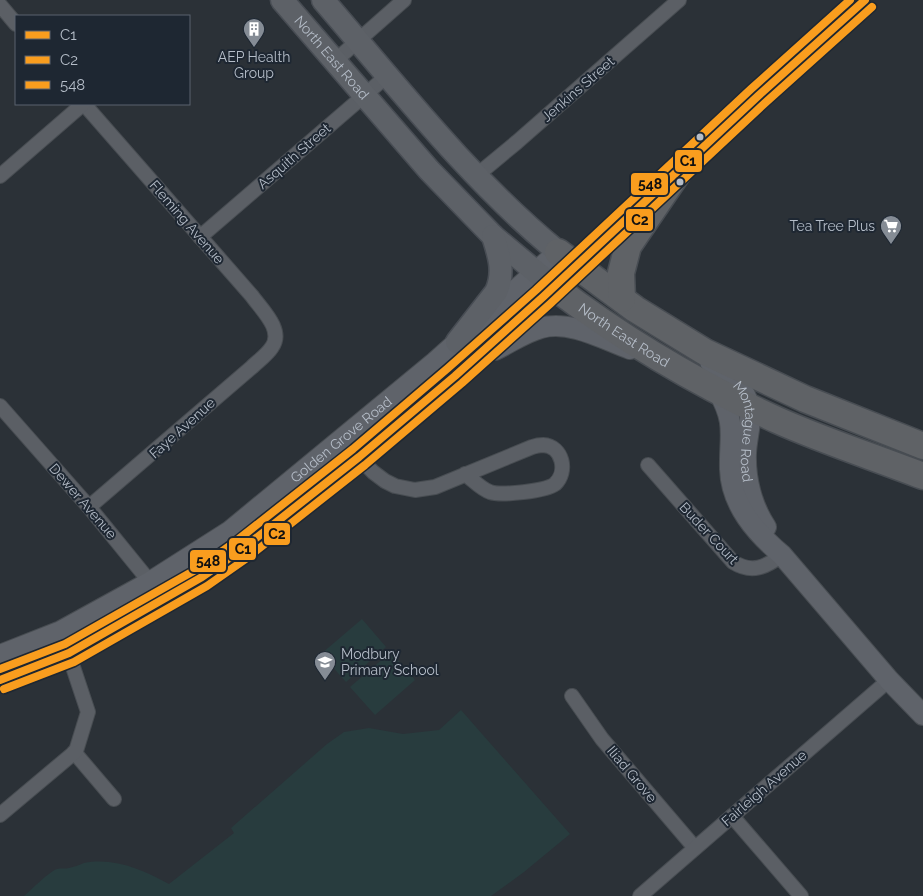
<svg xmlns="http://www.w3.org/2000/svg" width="923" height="896" viewBox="0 0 923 896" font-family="Raleway,sans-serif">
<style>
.green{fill:#283c3e}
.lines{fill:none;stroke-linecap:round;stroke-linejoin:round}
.street-casing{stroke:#484d52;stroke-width:16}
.secondary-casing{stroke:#484d52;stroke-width:22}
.primary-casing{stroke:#484d54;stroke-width:25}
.highway-casing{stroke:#484d53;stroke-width:29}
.street{stroke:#5b5f65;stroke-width:14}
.secondary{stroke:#5f636a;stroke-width:20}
.primary{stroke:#5d6167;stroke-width:22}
.highway{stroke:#5f6266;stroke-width:26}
.bus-1-casing{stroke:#1e2732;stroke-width:11}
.bus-2-casing{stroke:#1e2732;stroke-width:11}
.bus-3-casing{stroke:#1e2732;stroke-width:11}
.bus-1{stroke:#f99d1e;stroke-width:8}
.bus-2{stroke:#f99d1e;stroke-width:8}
.bus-3{stroke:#f99d1e;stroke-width:8}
.bus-dot{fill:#b5bdc8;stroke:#1e2732;stroke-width:2}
.labels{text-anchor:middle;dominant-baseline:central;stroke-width:4;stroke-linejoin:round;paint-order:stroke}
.poi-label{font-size:14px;fill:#b5bdc8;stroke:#1e2732}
.street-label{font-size:14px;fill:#b5bdc8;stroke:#1e2732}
.line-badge{stroke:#1e2732;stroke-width:2}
.pale-badge-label{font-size:14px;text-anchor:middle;font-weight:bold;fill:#111}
</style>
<rect width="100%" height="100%" fill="#2b3137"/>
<g class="green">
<polygon points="362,619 386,647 346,682 321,654"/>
<polygon points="391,652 415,680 375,715 350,687"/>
<path d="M 461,710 L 570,834 L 524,872 L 491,896 L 24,896 C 31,890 50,871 57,869 C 61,868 66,869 69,868 C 74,867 79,865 84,863 C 115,857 143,870 169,884 L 234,833 L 231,828 L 327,744 L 344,732 L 369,728 L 403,734 L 439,730 Z"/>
</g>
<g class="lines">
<g class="street-casing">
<g id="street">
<polyline points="0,5 16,24"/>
<polyline points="335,61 404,0"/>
<path d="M 84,104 L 252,296 C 262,310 284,330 272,347 C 267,355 258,361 252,367 L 89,507"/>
<polyline points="0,176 83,104"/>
<polyline points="476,176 517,142 679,0"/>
<polyline points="200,237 388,75"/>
<polyline points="0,406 89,507 150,582 162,600"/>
<path d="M 341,439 L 373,472 L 385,481 L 395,486 L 415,490 L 435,487 L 532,447 C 535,446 540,445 543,445 C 563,446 568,472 555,484 C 546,491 501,496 490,492 C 481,489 473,480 465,474"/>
<path d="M 648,465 L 733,562 C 752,574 766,567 782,555"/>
<polyline points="572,696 602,739 695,848"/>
<polyline points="74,752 114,799"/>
<polyline points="0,815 76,751 88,712 61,631"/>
<polyline points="732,816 801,896"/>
<polyline points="640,896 889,680"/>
</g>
</g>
<g class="secondary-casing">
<g id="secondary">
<path d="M 495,350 C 510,343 525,332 541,328 C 570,320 603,339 630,349"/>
<path id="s1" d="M 710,362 C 721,370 734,379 742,390 C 757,411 747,431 746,453 C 745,479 752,506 766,527"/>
<path d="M 718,391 C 737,425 729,435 730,469 C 731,505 756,533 782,555 L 889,680 L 923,715"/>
<path id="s2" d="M 0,655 L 61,631 L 150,582 L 230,531 L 435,362 L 558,252"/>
<polyline points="0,680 69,653 202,577 241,550 359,457 455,376 576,266"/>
</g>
</g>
<g class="primary-casing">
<g id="primary">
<path id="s3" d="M 282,0 L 429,170 L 493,236 L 554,287"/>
<path d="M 323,0 C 398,87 469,179 558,252"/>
<path d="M 457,342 L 496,292 C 505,272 499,255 493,236"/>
</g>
</g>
<g class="highway-casing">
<g id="highway">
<polyline points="558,252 635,309 705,352 805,399 923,446"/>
<path id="s4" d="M 554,287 C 624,340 698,384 777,420 C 824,441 874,457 923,476"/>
<polyline points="622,299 621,273 628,246 679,171"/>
</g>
</g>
<use href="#street" class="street"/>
<use href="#secondary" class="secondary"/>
<use href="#primary" class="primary"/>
<use href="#highway" class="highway"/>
<g class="bus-1-casing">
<polyline id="bus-1" points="0,680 69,653 202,577 241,550 359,457 455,376 543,297 758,96 865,0"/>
</g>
<g class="bus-2-casing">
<polyline id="bus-2" points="4,689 74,662 207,586 247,558 365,465 462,383 550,304 765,103 872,7"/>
</g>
<g class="bus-3-casing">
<polyline id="bus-3" points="0,669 65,644 197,569 235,542 353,449 448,368 536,290 751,89 850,0"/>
</g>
<use href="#bus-1" class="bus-1"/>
<use href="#bus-2" class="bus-2"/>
<use href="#bus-3" class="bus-3"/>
</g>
<defs>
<g id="building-pin" transform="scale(1.125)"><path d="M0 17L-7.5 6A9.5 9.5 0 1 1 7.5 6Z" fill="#858c95" stroke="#1e2732"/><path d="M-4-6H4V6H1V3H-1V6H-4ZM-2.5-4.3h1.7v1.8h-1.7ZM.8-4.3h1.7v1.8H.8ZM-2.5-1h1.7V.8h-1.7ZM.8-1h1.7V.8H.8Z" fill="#fff"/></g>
<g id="supermarket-pin" transform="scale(1.125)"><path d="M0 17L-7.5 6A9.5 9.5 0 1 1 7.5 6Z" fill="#858c95" stroke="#1e2732"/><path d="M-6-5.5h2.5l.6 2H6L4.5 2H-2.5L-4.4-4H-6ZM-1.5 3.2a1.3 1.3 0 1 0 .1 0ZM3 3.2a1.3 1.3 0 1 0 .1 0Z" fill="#fff"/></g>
<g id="school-pin" transform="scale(1.125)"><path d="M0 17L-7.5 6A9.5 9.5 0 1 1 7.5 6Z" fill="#858c95" stroke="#1e2732"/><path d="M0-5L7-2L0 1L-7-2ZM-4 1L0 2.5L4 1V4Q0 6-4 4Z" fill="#fff"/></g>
</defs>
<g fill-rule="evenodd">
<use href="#building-pin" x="254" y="29"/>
<use href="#supermarket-pin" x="891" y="226"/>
<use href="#school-pin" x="325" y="662"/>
</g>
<g class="bus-dot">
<circle cx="700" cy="137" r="4.5"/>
<circle cx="680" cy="182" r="4.5"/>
</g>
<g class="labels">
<g class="poi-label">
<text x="254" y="57">AEP Health<tspan x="254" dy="16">Group</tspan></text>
<text x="875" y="226" text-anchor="end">Tea Tree Plus</text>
<text x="341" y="654" text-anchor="start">Modbury<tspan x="341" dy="16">Primary School</tspan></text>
</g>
<g class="street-label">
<text stroke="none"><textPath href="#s3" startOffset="76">North East Road</textPath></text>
<text transform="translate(578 89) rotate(-41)">Jenkins Street</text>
<text transform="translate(294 156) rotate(-41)">Asquith Street</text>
<text transform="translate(187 222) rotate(49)">Fleming Avenue</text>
<text stroke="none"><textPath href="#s4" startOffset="85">North East Road</textPath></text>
<text transform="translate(182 428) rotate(-42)">Faye Avenue</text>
<text stroke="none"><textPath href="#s1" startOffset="85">Montague Road</textPath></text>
<text stroke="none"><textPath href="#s2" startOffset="406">Golden Grove Road</textPath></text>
<text transform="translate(83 501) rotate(49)">Dewer Avenue</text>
<text transform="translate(709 533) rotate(47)">Buder Court</text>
<text transform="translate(632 774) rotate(50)">Iliad Grove</text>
<text transform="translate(764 788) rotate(-41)">Fairleigh Avenue</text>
</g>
</g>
<g class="line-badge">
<rect x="674" y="149" width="29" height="24" rx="5" fill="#f99d1e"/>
<rect x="630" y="172" width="39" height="24" rx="5" fill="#f99d1e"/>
<rect x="625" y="208" width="29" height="24" rx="5" fill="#f99d1e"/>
<rect x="263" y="522" width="28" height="24" rx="5" fill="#f99d1e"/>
<rect x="228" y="537" width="29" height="24" rx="5" fill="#f99d1e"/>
<rect x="189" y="549" width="38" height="24" rx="5" fill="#f99d1e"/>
</g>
<g class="pale-badge-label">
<text x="688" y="166">C1</text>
<text x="650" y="189">548</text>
<text x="640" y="225">C2</text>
<text x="277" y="539">C2</text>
<text x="243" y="554">C1</text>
<text x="208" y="566">548</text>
</g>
<rect x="15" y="15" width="175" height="90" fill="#1e2732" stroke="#5a636e"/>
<rect x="25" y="31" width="25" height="8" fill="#f99d1e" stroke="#5a636e"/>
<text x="60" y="40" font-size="15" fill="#b5bdc8">C1</text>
<rect x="25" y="56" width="25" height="8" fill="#f99d1e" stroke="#5a636e"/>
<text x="60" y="65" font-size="15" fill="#b5bdc8">C2</text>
<rect x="25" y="81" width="25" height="8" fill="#f99d1e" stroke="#5a636e"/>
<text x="60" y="90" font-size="15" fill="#b5bdc8">548</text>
</svg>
